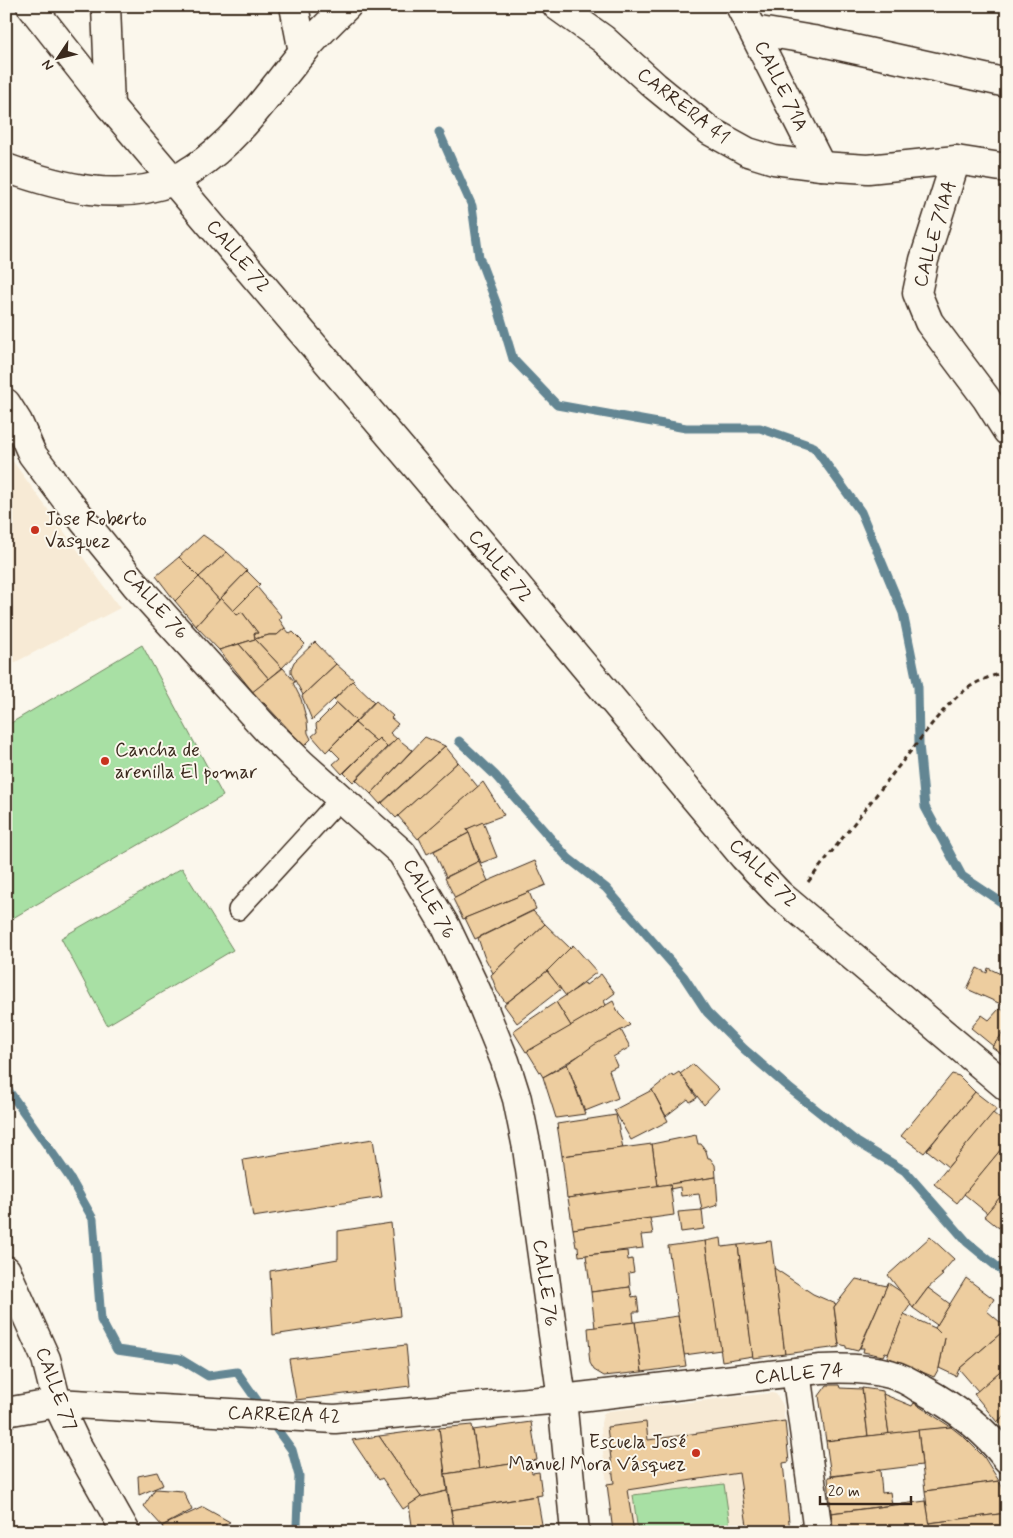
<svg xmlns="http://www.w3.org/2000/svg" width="1013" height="1538" viewBox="0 0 1013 1538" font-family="Mynerve,sans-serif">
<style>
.built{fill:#f7ead5}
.green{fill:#a8e0a4;stroke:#728561}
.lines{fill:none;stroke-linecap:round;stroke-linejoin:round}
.stream{stroke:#648693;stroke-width:9}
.building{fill:#edcd9f;stroke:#3b2a1e}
.lane-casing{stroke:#3b2a1e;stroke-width:22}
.street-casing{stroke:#3b2a1e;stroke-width:31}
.secondary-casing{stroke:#3b2a1e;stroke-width:31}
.path{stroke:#3b2a1e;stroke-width:3;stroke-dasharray:5 4;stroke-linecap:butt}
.lane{stroke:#fbf7ec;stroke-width:19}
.street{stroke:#fbf7ec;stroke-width:28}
.secondary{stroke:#fbf7ec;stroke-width:28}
.poi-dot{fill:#c8321e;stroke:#fbf7ec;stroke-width:2}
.labels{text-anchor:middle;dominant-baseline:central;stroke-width:4;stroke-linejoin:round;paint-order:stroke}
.street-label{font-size:19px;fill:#3b2a1e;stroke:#fbf7ec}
.poi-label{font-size:19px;fill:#3b2a1e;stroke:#fbf7ec;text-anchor:start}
</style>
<rect width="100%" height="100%" fill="#fbf7ec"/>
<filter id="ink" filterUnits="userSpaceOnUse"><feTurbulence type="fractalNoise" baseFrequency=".02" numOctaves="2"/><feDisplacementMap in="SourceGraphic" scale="10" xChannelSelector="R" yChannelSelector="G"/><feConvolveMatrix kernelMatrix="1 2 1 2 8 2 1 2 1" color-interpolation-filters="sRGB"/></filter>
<g filter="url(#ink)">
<g class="built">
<polygon points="6,452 120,608 6,667"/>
<polygon points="772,1393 776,1394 783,1405 789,1462 783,1464 790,1532 613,1532 602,1444 601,1423 603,1415 608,1411"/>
</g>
<g class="green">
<polygon points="142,645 223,796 6,922 6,726"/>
<polygon points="182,868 233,950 107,1025 61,938"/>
<polygon points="724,1484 731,1532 638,1532 633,1495"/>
</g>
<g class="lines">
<g class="stream">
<polyline points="439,132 472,206 479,257 497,305 513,359 557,405 686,428 760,428 814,447 861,512 903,613 918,687 919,744 925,807 962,876 1007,906"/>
<polyline points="459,741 495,775 568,858 606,888 684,977 707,1012 744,1049 789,1088 857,1142 905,1171 967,1242 1007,1275"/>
<polyline points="6,1087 70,1178 93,1219 101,1320 117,1350 180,1359 208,1376 237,1372 263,1409"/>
<polyline points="270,1420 292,1450 299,1476 297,1525 303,1532"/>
</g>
</g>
<g class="building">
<polygon points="203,535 227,552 199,577 179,557"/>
<polygon points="227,552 247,571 219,600 199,577"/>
<polygon points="179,557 199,577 175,601 156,576"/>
<polygon points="247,571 260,584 233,611 221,598"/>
<polygon points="199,577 219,600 196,626 175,601"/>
<polygon points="257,587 282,617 279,619 285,628 277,635 269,635 255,639 254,633 258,633 242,612 237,615 233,611"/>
<polygon points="221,598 237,615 242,612 258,633 254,633 255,639 219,650 196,626"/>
<polygon points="285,628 290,634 293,632 305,644 282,668 255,639 269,635 277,635"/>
<polygon points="255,639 282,668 269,679 239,644"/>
<polygon points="315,642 336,664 303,695 291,673 291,669 294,662"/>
<polygon points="239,644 269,679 253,692 219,650"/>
<polygon points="336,664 354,680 312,720 302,696"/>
<polygon points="283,668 295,682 293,683 301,699 307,721 308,733 311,739 304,746 264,703 261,704 251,693"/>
<polygon points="352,681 374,702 356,721 334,700"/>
<polygon points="376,701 393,716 391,718 398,724 390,733 397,739 387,747 379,738 376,741 355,723"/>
<polygon points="337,703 356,721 326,752 312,736 317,732 316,724"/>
<polygon points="355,723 376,741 342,774 333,764 340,758 330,748"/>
<polygon points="425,737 445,746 380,804 371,794"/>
<polygon points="379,738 387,747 353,782 344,773"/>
<polygon points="397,738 412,750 371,794 356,780"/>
<polygon points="445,746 458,762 396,818 382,803"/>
<polygon points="458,762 478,787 418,839 398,816"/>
<polygon points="483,782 504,815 467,829 469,833 427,854 419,838"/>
<polygon points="483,822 497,857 481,863 467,829"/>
<polygon points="469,833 479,861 446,877 434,851"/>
<polygon points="479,861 488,881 455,898 445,878"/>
<polygon points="535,861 546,885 463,919 453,899 488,881"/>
<polygon points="529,892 536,909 475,939 465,918"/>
<polygon points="533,911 545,924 493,973 484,956 478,938"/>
<polygon points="545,924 570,948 547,971 506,1003 497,991 491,975"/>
<polygon points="573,945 597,972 566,996 547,971"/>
<polygon points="977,968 987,973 988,968 1007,977 1007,997 1003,1005 967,989"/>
<polygon points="547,971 561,989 517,1023 504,1005"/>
<polygon points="601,974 615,993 604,1001 606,1005 571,1026 556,1002 585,983 586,985"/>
<polygon points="613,1001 619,1014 630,1025 543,1077 527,1051"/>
<polygon points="556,1002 571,1026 526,1052 513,1031"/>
<polygon points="999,1009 1007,1011 1007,1028 993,1046 971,1028 982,1015 989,1020"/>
<polygon points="1007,1028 1007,1058 992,1047"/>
<polygon points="621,1030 630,1047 613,1057 617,1066 609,1070 618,1098 585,1111 567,1064 594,1045"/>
<polygon points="567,1064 585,1114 556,1118 543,1077"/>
<polygon points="693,1064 719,1089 704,1105 680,1074"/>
<polygon points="679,1072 697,1098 690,1102 688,1099 666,1116 652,1090 672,1074 673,1076"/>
<polygon points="952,1074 959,1076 975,1092 924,1153 901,1136"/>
<polygon points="652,1090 668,1121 631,1140 614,1110"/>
<polygon points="975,1092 997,1109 948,1167 927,1150"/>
<polygon points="993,1113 1005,1123 1002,1126 1007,1130 1007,1142 957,1203 934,1184"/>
<polygon points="616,1115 623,1148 562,1156 557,1124"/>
<polygon points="696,1135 698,1144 701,1144 706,1151 708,1158 710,1158 715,1165 716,1177 658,1186 652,1144"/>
<polygon points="373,1139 382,1197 253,1217 243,1160"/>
<polygon points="1007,1142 1007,1189 987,1213 964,1194"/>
<polygon points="652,1144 658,1186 567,1198 562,1156"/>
<polygon points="716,1177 718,1205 702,1210 699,1194 681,1196 680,1187 670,1189 670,1184"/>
<polygon points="670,1184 674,1215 573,1229 568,1198"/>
<polygon points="1007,1189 1007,1232 1000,1226 999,1228 984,1216"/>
<polygon points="702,1210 704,1229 681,1232 678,1212"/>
<polygon points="650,1218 653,1234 641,1235 643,1248 579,1256 578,1247 576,1247 573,1229"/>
<polygon points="391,1223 400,1316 273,1335 270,1271 338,1259 338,1231"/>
<polygon points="930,1237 954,1259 941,1274 943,1275 928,1288 913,1308 888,1275"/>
<polygon points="721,1238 722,1247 738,1245 753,1356 722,1361 705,1241"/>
<polygon points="705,1241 721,1350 684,1355 668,1246"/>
<polygon points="771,1241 785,1354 753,1358 738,1245"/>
<polygon points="627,1251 628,1260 632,1259 634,1272 629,1273 630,1287 591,1292 586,1255"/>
<polygon points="774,1268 813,1294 836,1304 834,1307 839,1347 785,1354"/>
<polygon points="966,1278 994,1299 987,1311 1007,1328 959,1369 956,1376 939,1368 945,1338 935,1328"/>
<polygon points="856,1279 887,1286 858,1351 846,1348 846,1346 839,1344 834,1307"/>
<polygon points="888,1283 900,1291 911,1304 904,1314 889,1353 885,1352 883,1356 863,1352 864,1348 860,1348"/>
<polygon points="630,1287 632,1297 637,1296 639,1312 633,1312 634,1322 595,1328 591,1292"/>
<polygon points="928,1288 950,1304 937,1325 913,1308"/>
<polygon points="904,1314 935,1328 945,1338 939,1368 934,1377 887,1357"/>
<polygon points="678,1316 686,1366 642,1372 635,1322"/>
<polygon points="635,1322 642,1372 604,1376 594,1370 590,1363 589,1354 589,1352 590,1352 588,1328"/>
<polygon points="1007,1328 1007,1365 978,1391 959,1369"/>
<polygon points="406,1345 410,1386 296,1400 289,1359"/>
<polygon points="1007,1365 1007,1413 997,1422 974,1394"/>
<polygon points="827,1385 839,1385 840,1388 862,1389 868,1436 826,1441 819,1396"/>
<polygon points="862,1388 883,1391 889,1434 868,1436"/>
<polygon points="883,1394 912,1406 914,1403 951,1427 889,1434"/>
<polygon points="1007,1413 1007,1433 997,1422"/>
<polygon points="785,1421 789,1462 783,1463 790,1532 748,1532 739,1473 627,1490 634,1532 613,1532 607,1484 614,1483 607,1427 646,1422 648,1440"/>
<polygon points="531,1422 537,1460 479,1469 473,1430"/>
<polygon points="472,1425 479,1469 445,1474 439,1428"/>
<polygon points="951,1427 965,1438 984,1457 999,1481 925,1491 918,1430"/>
<polygon points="439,1428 447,1491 421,1497 379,1436"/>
<polygon points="918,1430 922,1465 831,1476 826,1441"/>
<polygon points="379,1436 421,1497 403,1509 382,1478 379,1480 352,1440"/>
<polygon points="530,1461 532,1473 539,1472 542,1495 451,1510 445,1474"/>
<polygon points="880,1470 882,1493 890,1492 892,1505 831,1513 828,1477"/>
<polygon points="157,1472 163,1485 139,1495 138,1476"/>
<polygon points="999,1481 1007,1496 1007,1513 929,1523 925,1491"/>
<polygon points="155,1489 183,1491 192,1510 162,1526 144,1506"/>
<polygon points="447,1491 455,1532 413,1532 409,1505 421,1497"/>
<polygon points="537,1496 543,1530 455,1532 451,1510"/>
<polygon points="926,1501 931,1532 834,1532 831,1513"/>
<polygon points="203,1507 230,1522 211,1532 165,1532 162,1526"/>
<polygon points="1007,1513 1007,1532 931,1532 929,1523"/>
</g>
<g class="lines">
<g class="lane-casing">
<polyline id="lane" points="238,910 341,798"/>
</g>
<g class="street-casing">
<g id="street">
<polyline points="106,6 110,106"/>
<polyline points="294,6 303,52"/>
<polyline points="740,6 821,166"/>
<polyline points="753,30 813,40 1007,83"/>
<polyline points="956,160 924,260 917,293 929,322 986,398 1007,431"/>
<polyline points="6,403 18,422 32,454 65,498 135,584 268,731 303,765 402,853 446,927 477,992 505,1061 517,1099 527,1148 562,1399 575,1532"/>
<polyline points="6,1270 46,1359 57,1403 76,1443 126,1532"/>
<polyline points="796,1372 818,1532"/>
<path d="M 6,1412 L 57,1403 L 335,1419 L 562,1399 L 821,1369 C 844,1368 867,1368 890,1374 C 901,1377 912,1383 921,1389 C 955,1407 984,1428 1007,1459"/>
</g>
</g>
<g class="secondary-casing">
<g id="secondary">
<polyline points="31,6 110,106 489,552 744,857 779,894 1007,1087"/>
<polyline points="557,6 603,39 655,86 710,131 748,152 774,160 821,166 868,169 956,160 1007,168"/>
<path d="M 6,168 C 59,187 119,203 173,181 C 180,178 186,173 193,169 C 238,140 268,94 302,53 C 316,36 331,21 347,6"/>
</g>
</g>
<path class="path" d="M 808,882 L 931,725 C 941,713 952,700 964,691 C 976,681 992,676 1007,671"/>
<use href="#lane" class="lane"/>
<use href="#street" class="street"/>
<use href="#secondary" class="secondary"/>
</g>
</g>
<g class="poi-dot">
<circle cx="35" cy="530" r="5"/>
<circle cx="105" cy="761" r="5"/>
<circle cx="696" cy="1453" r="5"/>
</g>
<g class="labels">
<g class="street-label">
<text transform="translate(781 86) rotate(64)">CALLE 71A</text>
<text transform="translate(683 106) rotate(38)">CARRERA 41</text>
<text transform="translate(935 234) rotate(-74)">CALLE 71AA</text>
<text transform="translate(238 256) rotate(50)">CALLE 72</text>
<text transform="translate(500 566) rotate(50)">CALLE 72</text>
<text transform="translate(155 604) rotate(48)">CALLE 76</text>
<text transform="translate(763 873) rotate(45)">CALLE 72</text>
<text transform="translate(429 899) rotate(61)">CALLE 76</text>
<text transform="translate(545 1283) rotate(82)">CALLE 76</text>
<text transform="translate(799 1374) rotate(-5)">CALLE 74</text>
<text transform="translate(56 1389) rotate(70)">CALLE 77</text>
<text transform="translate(284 1415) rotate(2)">CARRERA 42</text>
</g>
<g class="poi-label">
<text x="45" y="519">Jose Roberto<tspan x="45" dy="22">Vasquez</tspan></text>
<text x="115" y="750">Cancha de<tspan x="115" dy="22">arenilla El pomar</tspan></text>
<text x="686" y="1442" text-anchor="end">Escuela José<tspan x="686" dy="22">Manuel Mora Vásquez</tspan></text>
</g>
</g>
<rect width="1013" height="1538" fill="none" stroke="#fbf7ec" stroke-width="25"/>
<rect x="12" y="12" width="988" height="1513" fill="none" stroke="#3b2a1e" stroke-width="2" filter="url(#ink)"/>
<g transform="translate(58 58) rotate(235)" stroke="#fbf7ec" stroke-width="4" paint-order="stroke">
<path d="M0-4L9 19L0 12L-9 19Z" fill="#3b2a1e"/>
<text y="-8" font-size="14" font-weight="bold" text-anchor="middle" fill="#3b2a1e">N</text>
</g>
<path d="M820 1496v8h91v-8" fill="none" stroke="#3b2a1e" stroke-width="2.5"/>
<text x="828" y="1496" font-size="15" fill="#3b2a1e" stroke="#fbf7ec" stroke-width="4" paint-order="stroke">20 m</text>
</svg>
